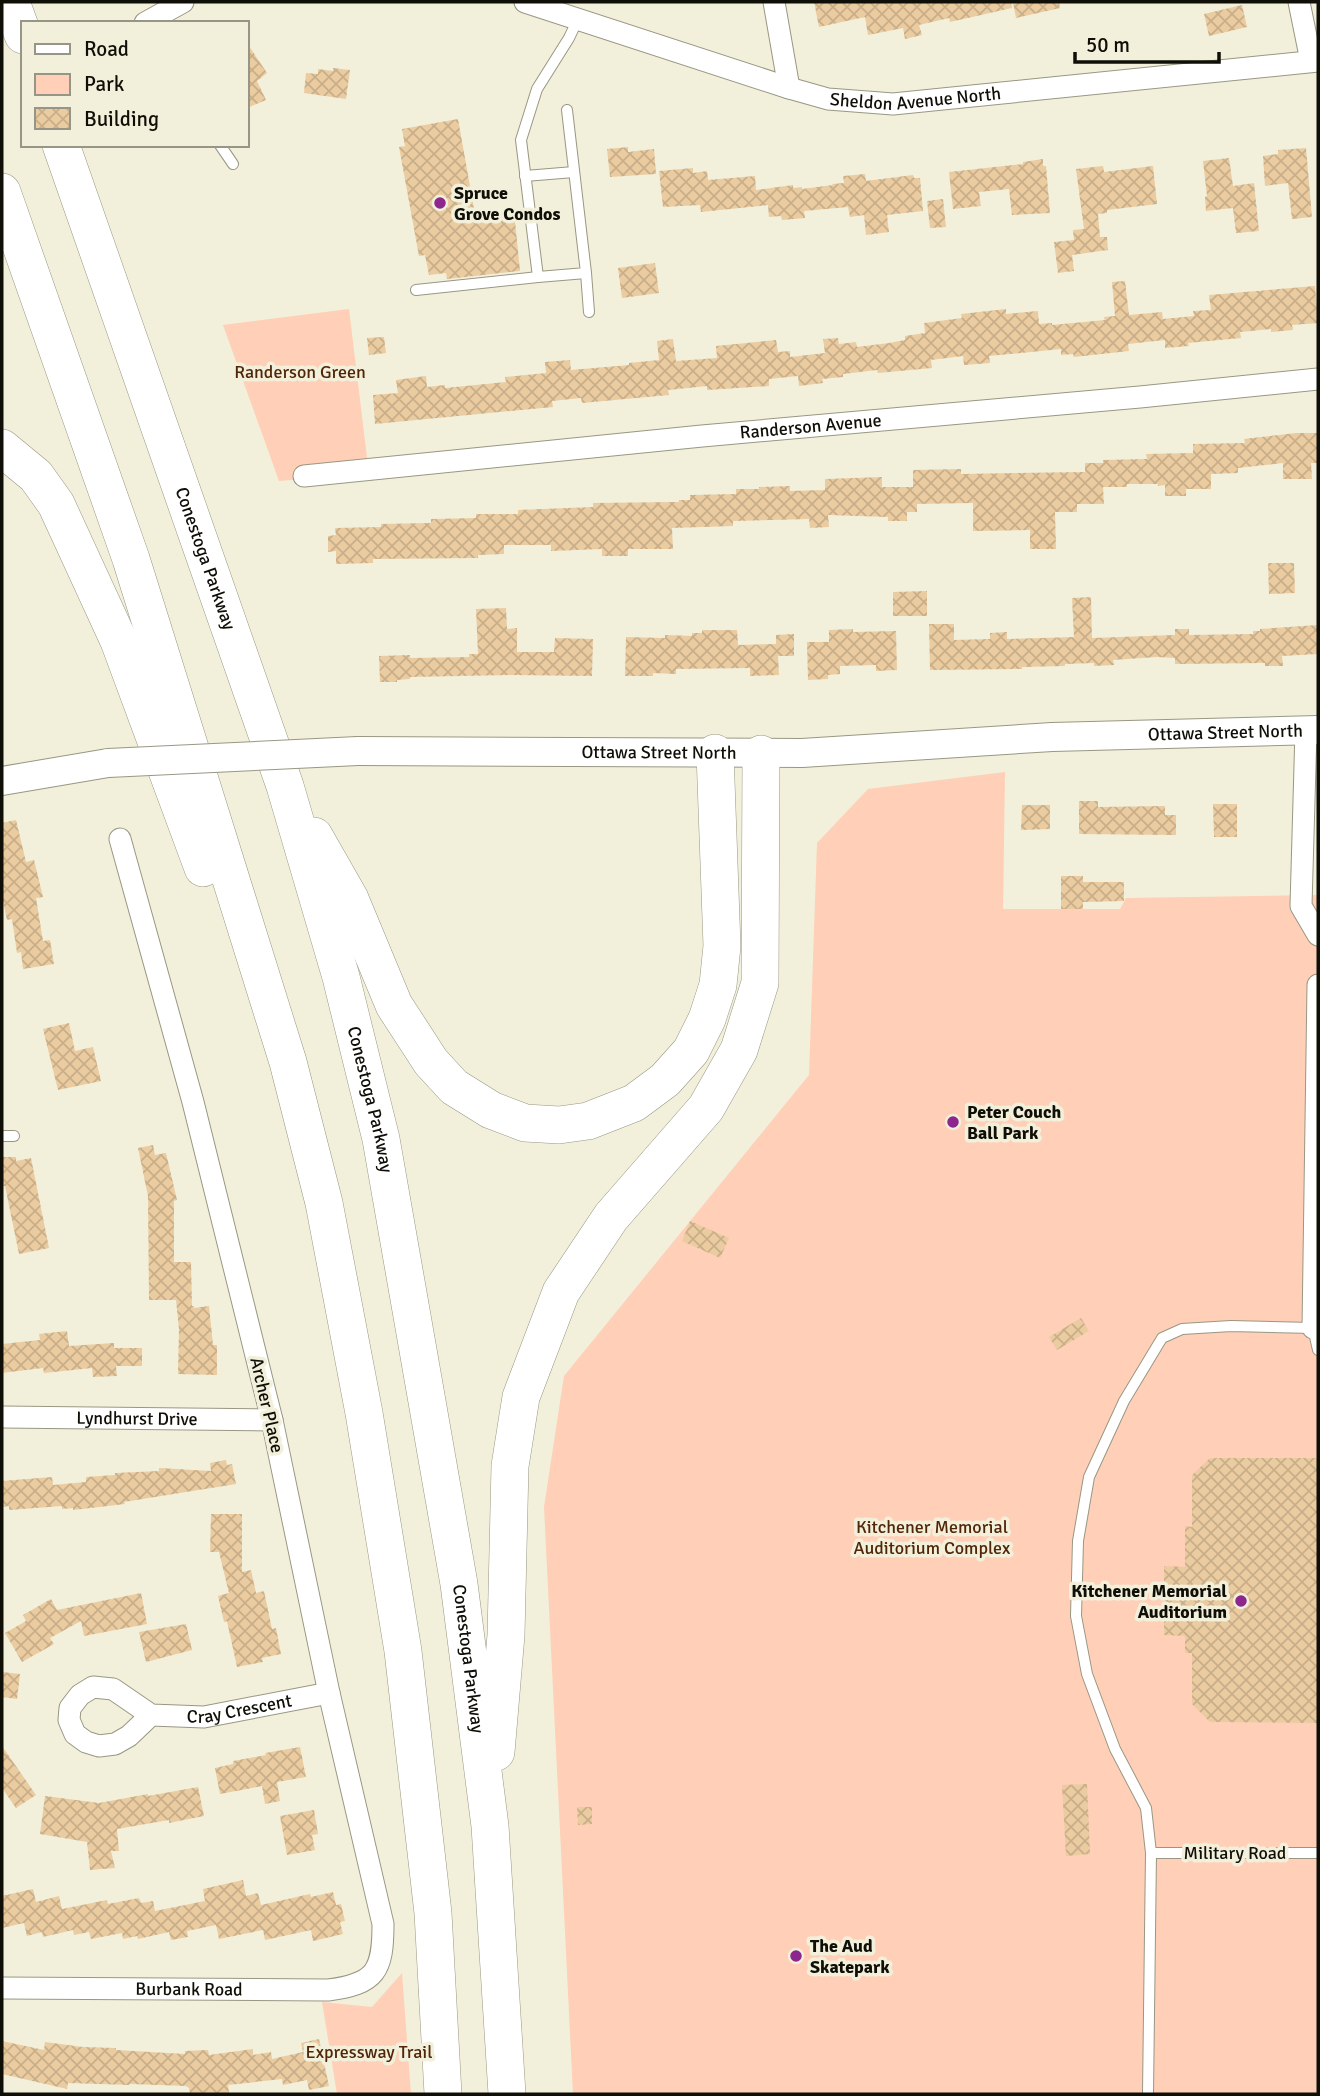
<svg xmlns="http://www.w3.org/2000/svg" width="1320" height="2096" viewBox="0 0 1320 2096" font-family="Signika,sans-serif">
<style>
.green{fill:#ffcfb7}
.building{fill:url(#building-cross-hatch)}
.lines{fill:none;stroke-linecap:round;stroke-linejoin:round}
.lane-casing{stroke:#999783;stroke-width:12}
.street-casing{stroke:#999783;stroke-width:23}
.secondary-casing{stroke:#999783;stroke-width:30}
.highway-casing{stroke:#999783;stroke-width:38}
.lane{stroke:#fff;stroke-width:10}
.street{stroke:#fff;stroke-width:21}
.secondary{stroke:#fff;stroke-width:28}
.highway{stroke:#fff;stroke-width:37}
.secondary-bridge-casing{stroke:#999783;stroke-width:30;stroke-linecap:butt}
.secondary-bridge{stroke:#fff;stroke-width:28}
.poi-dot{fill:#8c278d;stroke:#f2f0db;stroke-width:2.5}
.labels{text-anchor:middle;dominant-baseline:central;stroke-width:7;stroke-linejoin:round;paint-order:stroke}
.street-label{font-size:18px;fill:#0f0e07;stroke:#f2f0db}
.poi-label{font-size:18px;font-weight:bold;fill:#0f0e07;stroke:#f2f0db;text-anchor:start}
.park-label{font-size:18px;fill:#512508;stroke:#f2f0db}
</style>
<defs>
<pattern id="building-cross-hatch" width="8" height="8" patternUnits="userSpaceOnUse" patternTransform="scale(1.75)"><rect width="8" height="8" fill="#ebcca1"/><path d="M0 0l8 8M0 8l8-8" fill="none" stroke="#c8ae89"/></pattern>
</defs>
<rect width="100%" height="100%" fill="#f2f0db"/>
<g class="green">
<polygon points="349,309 369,474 279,481 223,325"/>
<polygon points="1005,772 1003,909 1120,909 1126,898 1318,895 1318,2094 573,2094 544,1507 564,1376 809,1075 817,843 868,789"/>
<polygon points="402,1973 411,2094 337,2094 322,2002 372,2007"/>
</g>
<g class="building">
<polygon points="814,2 1011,2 1012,8 950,22 949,18 919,25 922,35 905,39 903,28 868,35 865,17 819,27"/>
<polygon points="1013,2 1059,2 1060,8 1016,18"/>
<polygon points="1242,5 1247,27 1209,36 1204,14"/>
<polygon points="247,43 267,73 257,81 266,100 247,108"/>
<polygon points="333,68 350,70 346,99 304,93 306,73 318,74 318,69 333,71"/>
<polygon points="458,119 475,214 514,211 520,271 447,279 446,273 429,275 425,255 419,256 399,147 405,146 402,129"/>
<polygon points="628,147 628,152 654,149 656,174 610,177 607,149"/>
<polygon points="1306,148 1312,217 1292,219 1288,183 1265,186 1263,156 1278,154 1278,150"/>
<polygon points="1229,158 1233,186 1254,183 1259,231 1236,233 1233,208 1206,211 1205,197 1207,196 1203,161"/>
<polygon points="1043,159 1043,166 1046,166 1050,213 1012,215 1009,189 979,192 981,206 953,209 949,172 1023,164 1023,162"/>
<polygon points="1103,166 1104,172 1153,166 1157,204 1107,210 1107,213 1098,214 1100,237 1107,237 1108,250 1072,255 1074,271 1058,273 1054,242 1074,240 1073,230 1084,229 1076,169"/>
<polygon points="693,168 693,173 707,171 708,180 755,176 756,190 793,185 793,188 802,187 802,189 833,185 832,184 844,183 843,176 865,174 866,181 913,175 914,178 920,178 923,211 887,215 889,232 866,235 864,215 850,217 848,207 804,211 805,218 782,220 781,216 769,217 768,205 701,212 700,205 663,207 659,171"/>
<polygon points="943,199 946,227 930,228 927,201"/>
<polygon points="655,263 659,293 622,298 618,268"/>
<polygon points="1125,281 1129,315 1162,312 1163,319 1194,316 1193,311 1211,310 1209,295 1315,286 1318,323 1292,325 1293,330 1271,332 1271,329 1240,332 1241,338 1188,343 1189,346 1165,348 1165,340 1128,344 1129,351 1074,357 1073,354 1061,355 1061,349 989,356 990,363 964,365 963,356 931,360 932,368 878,373 877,370 843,374 843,377 822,379 823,383 799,386 798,376 769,379 769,386 707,390 707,386 668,390 669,395 582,403 581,398 552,401 553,407 375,424 373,395 398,393 396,380 426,376 427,387 445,385 445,388 506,382 505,377 546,373 545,362 570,360 571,370 629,365 629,363 659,360 657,341 673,339 676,361 717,358 716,346 776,340 778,352 790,351 790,357 825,353 823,339 838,338 839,344 856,342 857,347 889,343 905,340 905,336 925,333 924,323 962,318 961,314 1006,309 1006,314 1038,311 1039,324 1052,323 1052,325 1105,320 1104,317 1115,316 1112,282"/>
<polygon points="384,337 386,353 369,355 367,338"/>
<polygon points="1296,433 1318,433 1318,463 1311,463 1312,479 1283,479 1283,463 1238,468 1238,473 1211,474 1211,489 1186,489 1186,496 1165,496 1165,485 1158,486 1158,484 1127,484 1127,487 1103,487 1104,504 1077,504 1077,512 1055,512 1056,549 1030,549 1030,530 973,531 973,503 917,504 917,512 907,512 907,521 888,521 888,517 828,515 829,527 810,528 809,519 733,521 733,526 672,528 673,549 628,549 628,556 602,556 602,549 551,551 551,545 504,545 504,554 478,555 478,558 373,559 373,563 336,564 336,551 328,552 328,536 336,535 335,528 381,527 381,524 431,523 431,519 476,518 476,514 518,514 518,510 593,507 593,503 679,502 679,500 690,500 690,495 736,494 736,489 759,489 759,487 790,486 790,491 825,490 825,479 882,477 882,487 913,487 913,470 961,469 961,474 1085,472 1085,463 1103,463 1103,460 1147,459 1146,454 1193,453 1193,444 1245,443 1244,439"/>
<polygon points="1268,563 1294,563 1295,593 1269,594"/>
<polygon points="927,591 927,616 893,616 893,592"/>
<polygon points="1091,597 1092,638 1175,635 1175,629 1189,629 1189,635 1253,634 1253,631 1260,631 1260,629 1318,625 1318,654 1282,656 1283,666 1265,666 1265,663 1175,664 1175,658 1157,657 1113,660 1114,665 1094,666 1094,663 1065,664 1065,666 1022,667 1022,669 930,670 929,624 954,624 954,640 990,639 990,633 1007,632 1007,639 1074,637 1072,598"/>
<polygon points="506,608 507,629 517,628 517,652 554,652 555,638 593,639 592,676 511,675 410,677 410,679 397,680 397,682 380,682 379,656 410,655 410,658 469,657 469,654 478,654 476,609"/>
<polygon points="853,629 853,632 896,631 897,670 876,671 876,665 840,666 840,674 828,675 828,679 808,680 807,642 829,642 829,630"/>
<polygon points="702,630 737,630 738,645 776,644 776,635 794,634 794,656 778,656 779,675 750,676 750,668 676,669 676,674 653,673 653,676 625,676 626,637 665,638 665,635 692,636 692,633 702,633"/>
<polygon points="1079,801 1098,801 1098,807 1165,806 1165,815 1176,815 1176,835 1079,834"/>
<polygon points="1213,804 1237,804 1237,837 1214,837"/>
<polygon points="1022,805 1050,805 1050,829 1021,830"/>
<polygon points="16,820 26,862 34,860 43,897 36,898 43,941 50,940 54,964 23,969 21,952 17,953 12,919 7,920 2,896 2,823"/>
<polygon points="1061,876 1083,876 1083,882 1124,882 1124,901 1083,902 1083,909 1061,909"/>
<polygon points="69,1023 75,1051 93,1047 101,1081 58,1090 43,1029"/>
<polygon points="153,1145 155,1155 166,1153 177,1200 174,1201 174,1262 191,1262 192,1306 194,1306 194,1308 209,1306 213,1345 217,1345 217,1375 178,1374 179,1329 176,1300 149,1300 148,1196 138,1148"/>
<polygon points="2,1157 16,1157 16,1161 31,1158 49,1248 19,1254 5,1186 2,1186"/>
<polygon points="690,1221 729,1238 720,1258 682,1241"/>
<polygon points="1081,1318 1089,1331 1057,1350 1049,1337"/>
<polygon points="67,1331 69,1346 114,1343 114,1348 142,1348 142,1366 116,1366 117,1376 93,1377 92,1368 44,1373 43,1368 2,1373 2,1344 40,1340 39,1334"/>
<polygon points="1210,1458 1318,1458 1318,1723 1210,1722 1192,1704 1192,1653 1185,1653 1185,1636 1164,1635 1164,1566 1185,1567 1185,1526 1192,1527 1192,1475"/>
<polygon points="226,1460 227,1465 232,1464 236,1484 124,1502 125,1504 73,1510 73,1508 62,1509 62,1506 9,1510 9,1506 2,1507 2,1481 52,1477 53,1485 86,1482 86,1477 115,1475 115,1473 159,1471 159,1468 211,1471 210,1463"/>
<polygon points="211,1514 242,1514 242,1572 251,1570 256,1593 264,1591 272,1629 276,1628 281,1654 262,1658 263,1662 237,1667 227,1621 224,1622 218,1596 229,1593 219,1552 210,1552"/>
<polygon points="141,1593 147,1624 84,1636 81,1621 50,1638 54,1644 22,1662 5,1633 26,1621 23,1615 51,1599 57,1610"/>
<polygon points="186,1624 192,1650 146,1662 139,1632"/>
<polygon points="2,1672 20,1674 17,1699 2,1697"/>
<polygon points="2,1746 36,1795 16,1808 2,1788"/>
<polygon points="300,1747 306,1777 277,1782 280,1801 265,1804 262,1786 220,1794 215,1768 233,1764 233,1761 266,1755 265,1753"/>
<polygon points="1087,1784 1090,1854 1066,1856 1062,1785"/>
<polygon points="198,1787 204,1816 169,1823 169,1820 117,1829 119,1851 111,1851 115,1868 90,1870 87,1842 40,1834 45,1796 99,1803 148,1794 148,1796"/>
<polygon points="577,1807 592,1807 592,1824 578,1825"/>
<polygon points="314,1810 318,1834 312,1835 315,1850 287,1855 280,1816"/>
<polygon points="243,1880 246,1896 258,1893 261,1905 310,1894 311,1897 333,1892 336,1905 341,1904 345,1921 340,1922 343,1934 313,1941 311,1930 265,1940 263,1930 219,1939 216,1925 187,1931 188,1937 171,1940 169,1932 138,1939 137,1936 123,1939 122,1933 91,1939 89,1932 74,1935 73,1930 43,1937 42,1932 27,1936 24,1923 2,1928 2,1896 33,1889 36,1902 59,1896 62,1909 107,1900 108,1904 139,1898 141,1903 153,1901 155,1911 205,1901 203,1889"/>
<polygon points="319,2039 329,2086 309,2090 307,2080 283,2085 282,2079 228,2085 229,2093 190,2094 189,2088 186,2086 130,2084 129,2085 68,2083 67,2089 2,2074 2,2041 44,2050 45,2042 83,2047 116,2048 116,2050 185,2054 185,2051 208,2050 209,2055 253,2049 253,2055 271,2052 272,2059 303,2052 301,2043"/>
</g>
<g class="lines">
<g class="lane-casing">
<g id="lane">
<polyline points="567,110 586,273 538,277 521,140 537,89 569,38 578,19"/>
<polyline points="220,145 233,164"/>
<polyline points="525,176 574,172"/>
<polyline points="586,273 589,312"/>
<polyline points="416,290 538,277"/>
<polyline points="2,1136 14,1136"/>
<polyline points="1151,1853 1318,1853"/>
<polyline points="1148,2094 1151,1853 1146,1808 1115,1749 1087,1674 1076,1616 1078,1541 1089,1477 1124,1401 1162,1338 1182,1329 1231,1326 1313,1328 1318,1350"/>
</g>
</g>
<g class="street-casing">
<g id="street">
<path id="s1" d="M 525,2 L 789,88 L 828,99 L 893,104 L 1318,61"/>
<polyline points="774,2 789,88"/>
<polyline points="1299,2 1311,61"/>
<polyline points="145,23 183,2"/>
<path id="s2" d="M 304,476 L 702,436 L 1140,397 L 1318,379"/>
<polyline points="1306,730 1301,906 1318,935"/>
<polyline points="1318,985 1313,1328 1318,1328"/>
<path id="s3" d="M 2,1417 L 272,1420"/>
<path id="s4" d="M 151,1715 L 129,1736 L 115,1744 L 99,1746 L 86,1742 L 75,1734 L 69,1720 L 70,1708 L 80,1695 L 93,1687 L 113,1689 L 151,1715 L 204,1717 L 329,1693"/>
<path id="s5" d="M 2,1988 L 328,1990 C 376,1984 383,1971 383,1924 L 329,1693 L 272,1420 L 193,1102 L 120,839"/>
</g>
</g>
<g class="secondary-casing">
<g id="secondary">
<path id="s6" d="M 358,751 L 802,753 L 1052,737 L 1318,730"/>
<polyline points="2,781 108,763"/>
</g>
</g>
<g class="highway-casing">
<g id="highway">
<polyline points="11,2 23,35"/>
<path id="s7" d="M 61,145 L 285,786 L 341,977 L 381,1139 L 459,1584 L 490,1826 L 507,2094"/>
<polyline points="2,192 131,559 288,1062 324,1203 364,1413 403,1651 433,1913 443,2094"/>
<polyline points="2,448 36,476 56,504 119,641 203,868"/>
<polyline points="314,836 350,899 394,1005 431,1062 454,1087 491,1110 525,1123 559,1125 588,1121 634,1103 665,1080 691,1051 707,1019 718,985 722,946 715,753"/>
<polyline points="496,1752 506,1635 510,1466 521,1397 561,1292 611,1217 706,1108 739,1050 760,983 761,754"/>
</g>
</g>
<use href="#lane" class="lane"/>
<use href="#street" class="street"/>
<use href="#secondary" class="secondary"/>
<use href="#highway" class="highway"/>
<g class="secondary-bridge-casing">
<polyline id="secondary-bridge" points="108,763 358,751"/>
</g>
<use href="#secondary-bridge" class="secondary-bridge"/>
</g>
<g class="poi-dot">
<circle cx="440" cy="203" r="7"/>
<circle cx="953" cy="1122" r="7"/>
<circle cx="1241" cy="1601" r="7"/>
<circle cx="796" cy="1956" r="7"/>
</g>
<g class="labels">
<g class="street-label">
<text stroke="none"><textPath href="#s1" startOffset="406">Sheldon Avenue North</textPath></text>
<text stroke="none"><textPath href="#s2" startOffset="509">Randerson Avenue</textPath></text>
<text stroke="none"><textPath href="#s7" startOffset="438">Conestoga Parkway</textPath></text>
<text stroke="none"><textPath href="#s6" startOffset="868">Ottawa Street North</textPath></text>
<text stroke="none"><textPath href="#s6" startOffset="301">Ottawa Street North</textPath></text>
<text stroke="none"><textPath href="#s7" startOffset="1004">Conestoga Parkway</textPath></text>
<text transform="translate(267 1405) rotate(77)">Archer Place</text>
<text stroke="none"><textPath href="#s3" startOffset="135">Lyndhurst Drive</textPath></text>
<text stroke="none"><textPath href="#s7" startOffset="1572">Conestoga Parkway</textPath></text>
<text stroke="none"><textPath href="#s4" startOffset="304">Cray Crescent</textPath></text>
<text x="1235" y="1853">Military Road</text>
<text stroke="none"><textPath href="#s5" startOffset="187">Burbank Road</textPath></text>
</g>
<g class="poi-label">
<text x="454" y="193">Spruce<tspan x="454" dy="21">Grove Condos</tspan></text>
<text x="967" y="1112">Peter Couch<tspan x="967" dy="21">Ball Park</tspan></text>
<text x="1227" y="1591" text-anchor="end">Kitchener Memorial<tspan x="1227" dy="21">Auditorium</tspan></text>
<text x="810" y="1946">The Aud<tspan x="810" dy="21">Skatepark</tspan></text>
</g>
<g class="park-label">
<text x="300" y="372">Randerson Green</text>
<text x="932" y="1527">Kitchener Memorial<tspan x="932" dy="21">Auditorium Complex</tspan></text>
<text x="369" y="2052">Expressway Trail</text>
</g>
</g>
<rect width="1320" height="2096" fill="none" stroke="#0f0e07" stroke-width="7"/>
<rect x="21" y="21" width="228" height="126" fill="#f2f0db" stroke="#979686" stroke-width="2"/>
<rect x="35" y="44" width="35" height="10" fill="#ffffff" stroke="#979686" stroke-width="2"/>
<text x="84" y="56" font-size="21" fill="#0f0e07">Road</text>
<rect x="35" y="74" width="35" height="21" fill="#ffcfb7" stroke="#979686" stroke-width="2"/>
<text x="84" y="91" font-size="21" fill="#0f0e07">Park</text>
<rect x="35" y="108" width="35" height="21" fill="url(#building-cross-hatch)" stroke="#979686" stroke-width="2"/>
<text x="84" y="126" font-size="21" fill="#0f0e07">Building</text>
<path d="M1075 52v10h144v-10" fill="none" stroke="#0f0e07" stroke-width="3.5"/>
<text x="1086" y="52" font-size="21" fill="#0f0e07" stroke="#f2f0db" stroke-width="5" paint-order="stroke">50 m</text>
</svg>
